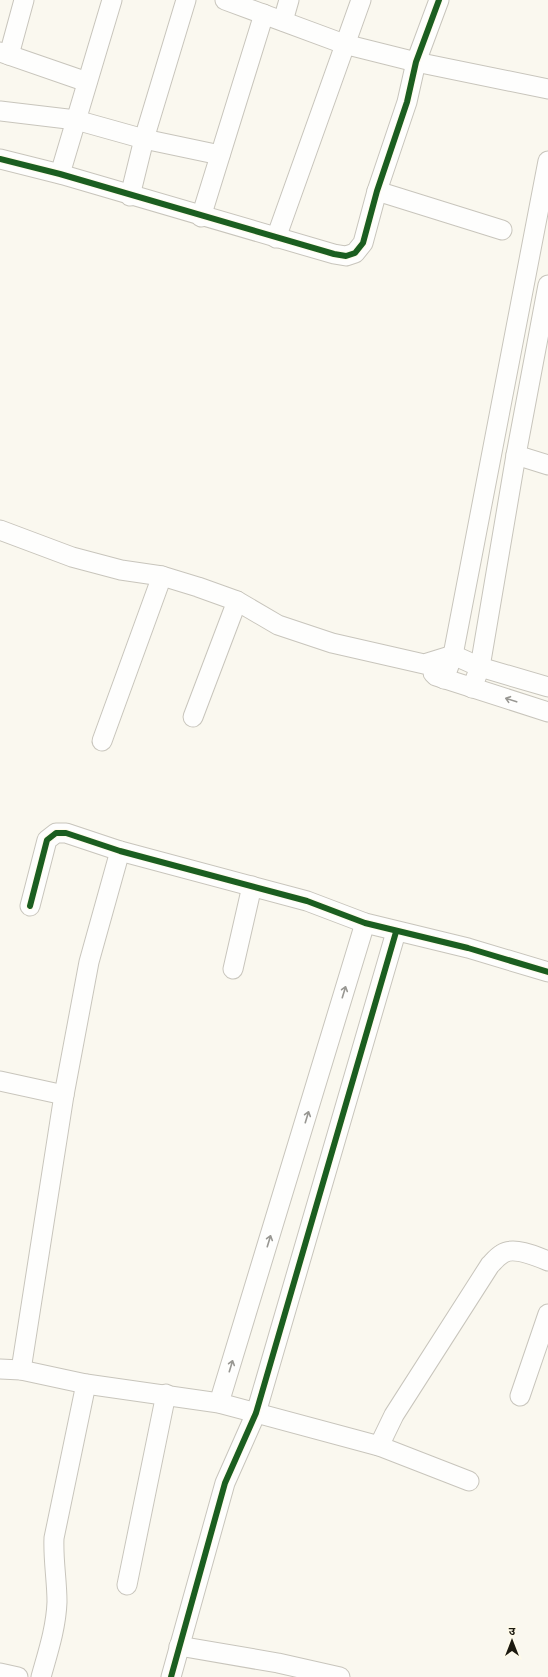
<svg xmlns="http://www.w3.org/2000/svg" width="548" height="1677" viewBox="0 0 548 1677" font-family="Commissioner,'Noto Sans Devanagari',sans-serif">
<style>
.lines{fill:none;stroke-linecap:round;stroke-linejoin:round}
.minor-casing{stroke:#c8c5bc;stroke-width:21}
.minor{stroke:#fefefd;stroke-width:19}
.cycleway-casing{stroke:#fffbea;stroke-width:8}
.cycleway{stroke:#1b5e20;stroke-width:6}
.oneway{stroke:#989792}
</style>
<rect width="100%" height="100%" fill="#faf8ef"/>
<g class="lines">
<g class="minor-casing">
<g id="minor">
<polyline points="225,0 344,44 416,62 548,89"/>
<polyline points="283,21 289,0"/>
<polyline points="0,52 87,82"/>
<polyline points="9,55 24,0"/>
<polyline points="0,111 76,120 144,139 220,155"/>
<polyline points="0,159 60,174 334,254 346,256 355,253 363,243 377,191 407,102 416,62 439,0"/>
<polyline points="60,174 112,0"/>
<polyline points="377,191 502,230"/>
<polyline points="130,196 144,139 186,0"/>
<polyline points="201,217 264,14"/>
<polyline points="276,238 361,0"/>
<polyline points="516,455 548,465"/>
<polyline points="0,530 72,557 121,570 162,576 198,587 237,601 278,625 332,643 424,664 453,655 480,667 548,687"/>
<polyline points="433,673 436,676 548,712"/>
<polyline points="444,679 453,655 548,161"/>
<polyline points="472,688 480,667 516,455 548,285"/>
<polyline points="193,717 237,601"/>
<polyline points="102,741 162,576"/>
<polyline points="30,906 47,840 56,833 66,833 120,851 307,901 365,923 468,948 548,972"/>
<polyline points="233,969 252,886"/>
<polyline points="0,1081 64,1095"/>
<polyline points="0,1369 21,1370 86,1384 219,1403 379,1446 469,1481"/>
<polyline points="21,1370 64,1095 89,962 120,851"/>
<polyline points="520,1396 548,1314"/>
<polyline points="219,1403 365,923"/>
<path d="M 379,1446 L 394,1415 L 490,1265 C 494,1261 497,1257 502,1254 C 513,1246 536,1256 548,1261"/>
<polyline points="127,1585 166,1394"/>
<polyline points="179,1646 278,1663 340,1677"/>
<polyline points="0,1673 18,1677"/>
<path d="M 41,1677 C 48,1652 56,1628 57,1602 C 57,1580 53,1560 54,1538 L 86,1384"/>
<polyline points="171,1677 225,1483 256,1413 396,932"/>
</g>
</g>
<use href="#minor" class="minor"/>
<g class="cycleway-casing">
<g id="cycleway">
<polyline points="0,159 60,174 334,254 346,256 355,253 363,243 377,191 407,102 416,62 439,0"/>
<polyline points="30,906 47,840 56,833 66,833 120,851 307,901 365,923 468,948 548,972"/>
<polyline points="171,1677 225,1483 256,1413 396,932"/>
</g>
</g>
<use href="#cycleway" class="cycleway"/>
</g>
<defs><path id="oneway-shaft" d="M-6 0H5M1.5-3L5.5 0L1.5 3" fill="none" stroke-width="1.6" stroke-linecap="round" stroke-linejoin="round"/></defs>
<g class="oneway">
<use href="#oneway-shaft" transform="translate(511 700) rotate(-162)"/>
<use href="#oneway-shaft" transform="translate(344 992) rotate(-73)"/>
<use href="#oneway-shaft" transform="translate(307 1117) rotate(-73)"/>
<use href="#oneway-shaft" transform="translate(269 1241) rotate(-73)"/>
<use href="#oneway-shaft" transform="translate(231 1366) rotate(-73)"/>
</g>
<g transform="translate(512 1641)" stroke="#fffbea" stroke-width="3" paint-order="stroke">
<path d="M0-3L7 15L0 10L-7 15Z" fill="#1c1a10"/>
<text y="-6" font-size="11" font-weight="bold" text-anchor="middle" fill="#1c1a10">उ</text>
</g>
</svg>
